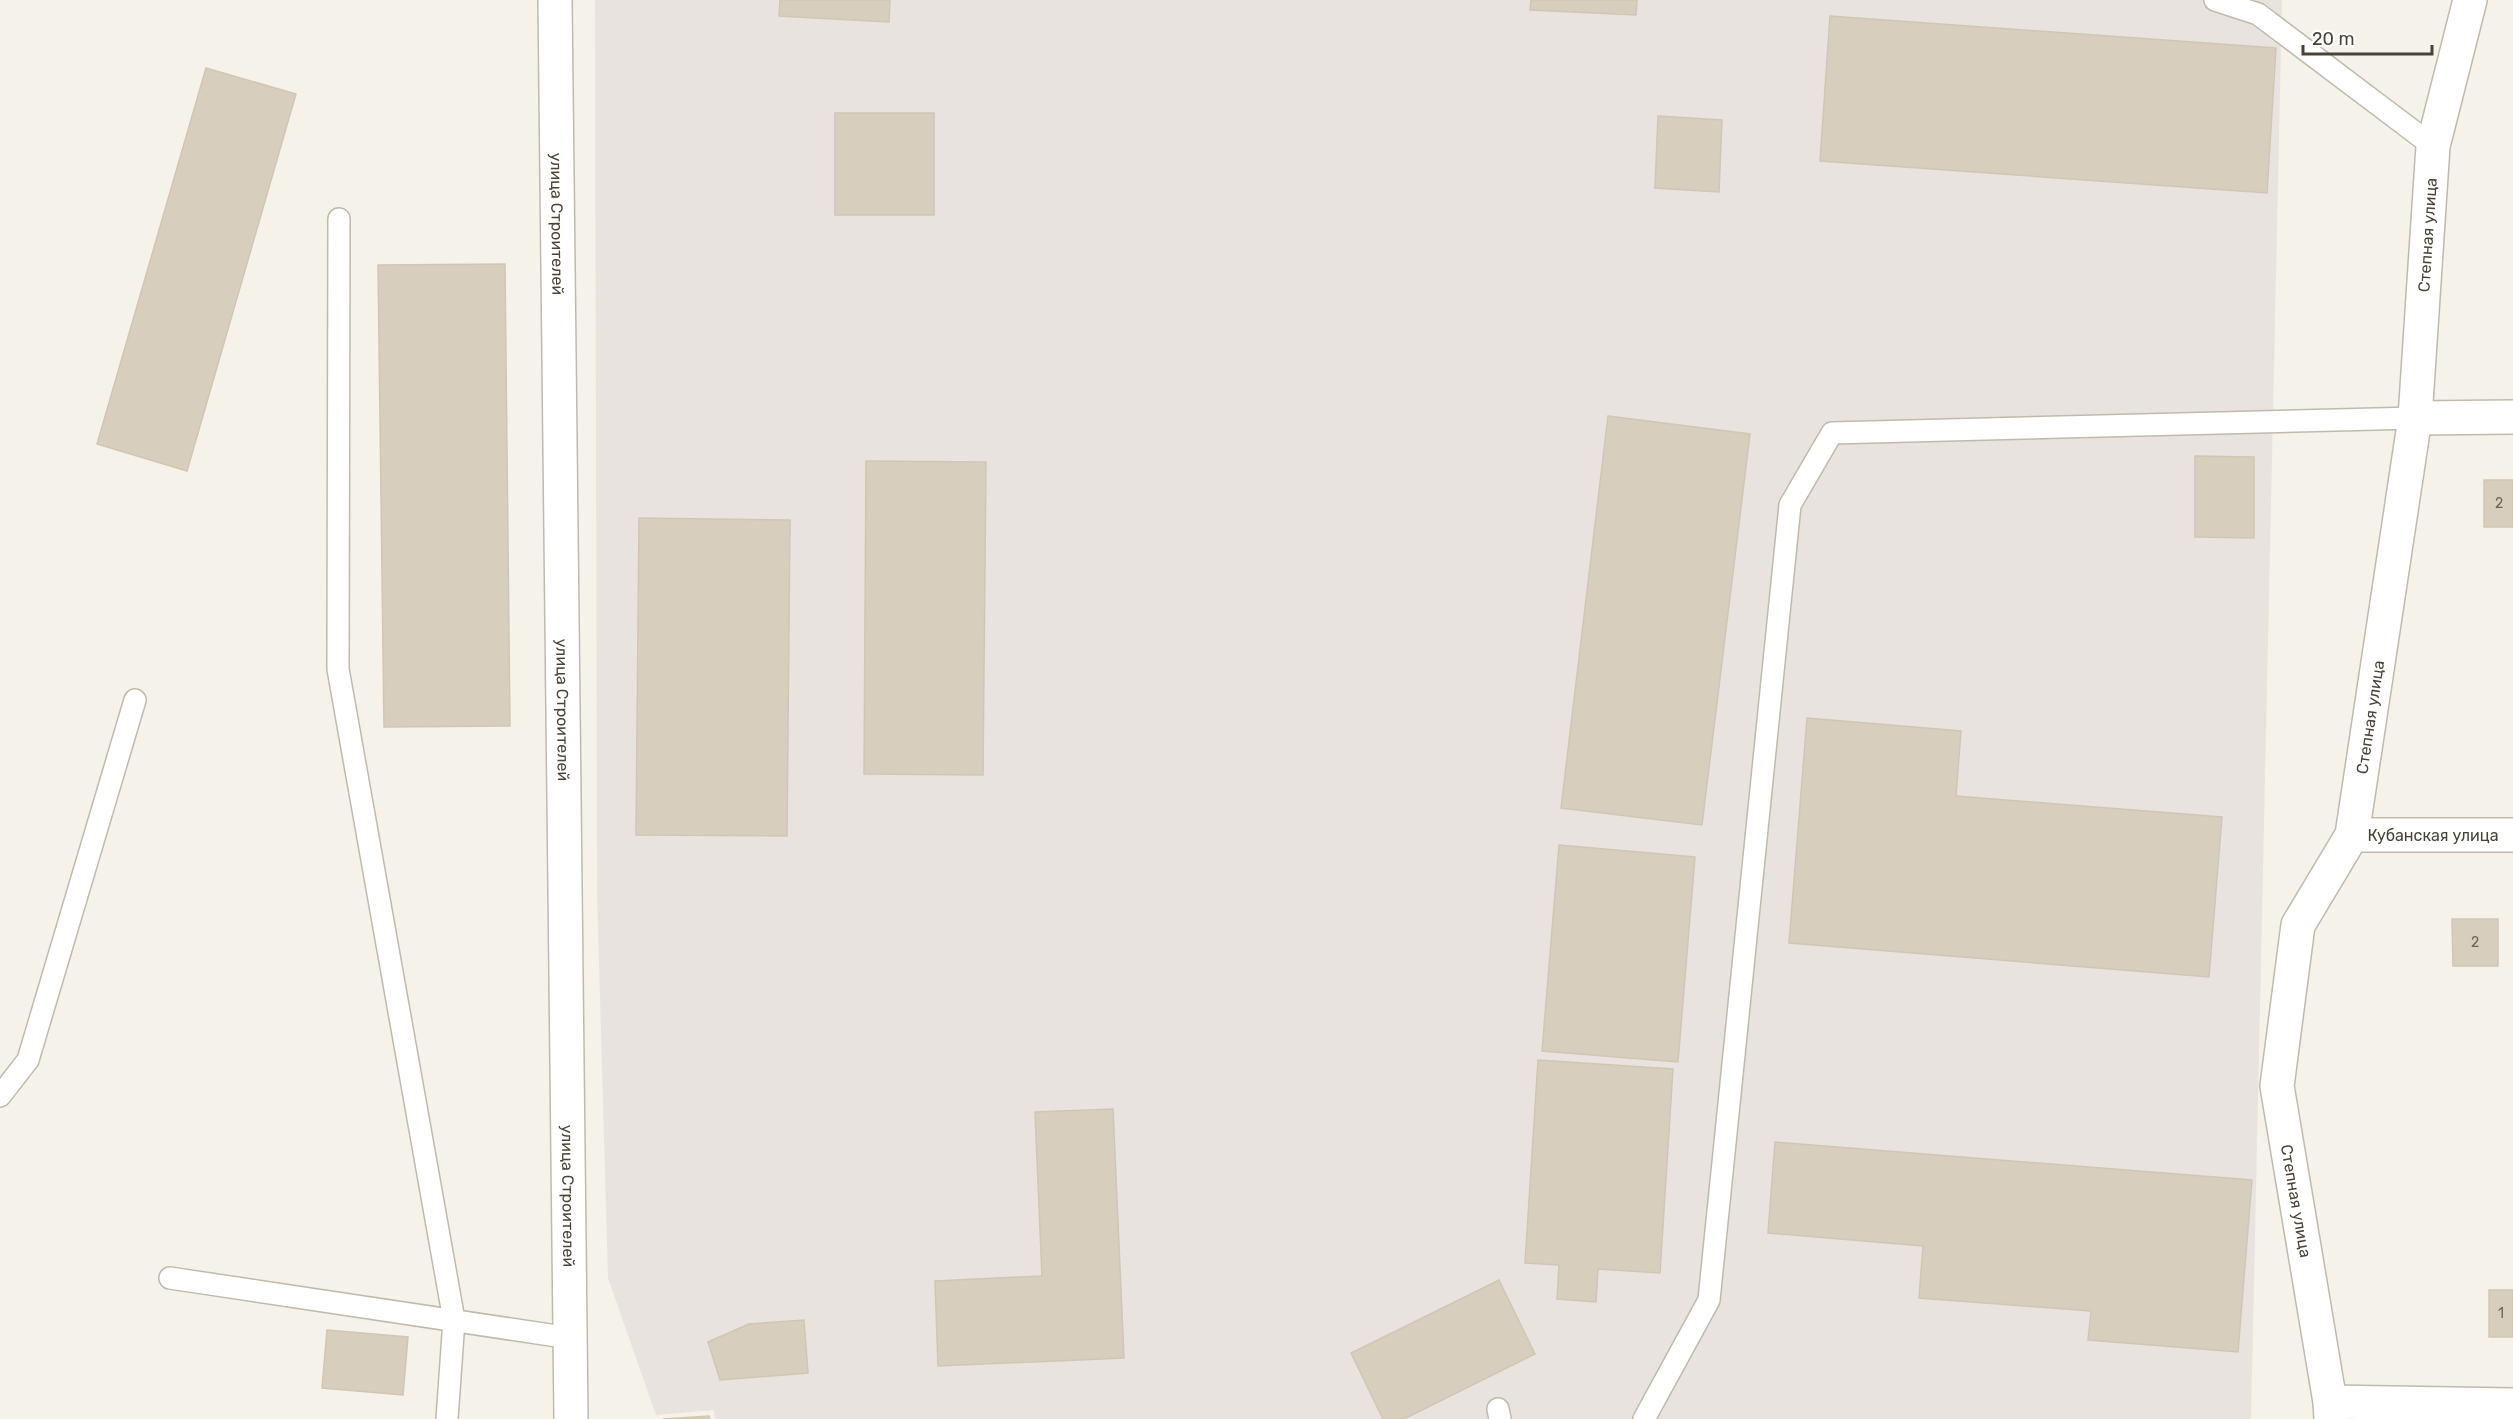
<svg xmlns="http://www.w3.org/2000/svg" width="2513" height="1419" viewBox="0 0 2513 1419" font-family="Rubik,sans-serif">
<style>
.industrial{fill:#e8e3de}
.building{fill:#d7cebe;stroke:#d2c6b1;stroke-width:1.5}
.lines{fill:none;stroke-linecap:round;stroke-linejoin:round}
.lane-casing{stroke:#c1baab;stroke-width:24}
.street-casing{stroke:#c1baab;stroke-width:36}
.lane{stroke:#fff;stroke-width:21}
.street{stroke:#fff;stroke-width:33}
.labels{text-anchor:middle;dominant-baseline:central;stroke-width:5;stroke-linejoin:round;paint-order:stroke}
.number-label{font-size:14px;fill:#6c6659}
.street-label{font-size:16px;fill:#494337;stroke:#fff}
</style>
<rect width="100%" height="100%" fill="#f5f2e9"/>
<polygon class="industrial" points="595,0 2282,0 2251,1419 715,1419 714,1410 656,1415 608,1278 597,892"/>
<g class="building">
<polygon points="780,0 890,0 889,22 779,16"/>
<polygon points="1531,0 1637,0 1636,15 1530,10"/>
<polygon points="1830,16 2276,48 2267,193 1820,161"/>
<polygon points="206,68 296,94 187,471 97,444"/>
<rect x="835" y="113" width="99" height="102"/>
<polygon points="1658,116 1722,120 1719,192 1655,188"/>
<polygon points="505,264 510,726 384,727 378,265"/>
<polygon points="1608,416 1750,434 1702,825 1561,808"/>
<polygon points="2195,456 2254,457 2254,538 2195,537"/>
<polygon points="866,461 986,462 983,775 864,774"/>
<rect x="2484" y="480" width="29" height="47"/>
<polygon points="639,518 790,520 787,836 636,835"/>
<polygon points="1807,718 1961,731 1956,796 2222,817 2209,977 1789,943"/>
<polygon points="1559,845 1695,857 1678,1062 1542,1051"/>
<polygon points="2452,919 2498,919 2498,966 2453,966"/>
<polygon points="1538,1060 1673,1069 1660,1273 1598,1269 1596,1302 1557,1299 1559,1265 1525,1263"/>
<polygon points="1113,1109 1124,1358 938,1366 935,1281 1042,1276 1035,1112"/>
<polygon points="1775,1142 2252,1180 2238,1352 2088,1340 2091,1311 1919,1298 1923,1246 1768,1233"/>
<polygon points="1499,1280 1535,1354 1404,1419 1383,1419 1351,1353"/>
<rect x="2489" y="1290" width="24" height="47"/>
<polygon points="804,1320 808,1373 720,1380 708,1342 749,1324"/>
<polygon points="327,1330 408,1337 403,1395 322,1388"/>
<polygon points="709,1416 710,1419 663,1419"/>
</g>
<g class="lines">
<g class="lane-casing">
<g id="lane">
<polyline points="2215,0 2258,14 2433,146"/>
<polyline points="339,219 338,669 454,1320 447,1419"/>
<polyline points="0,1096 28,1060 135,700"/>
<polyline points="170,1278 570,1338"/>
<polyline points="1498,1409 1500,1419"/>
<polyline points="1644,1419 1709,1300 1790,505 1832,433 2415,418"/>
</g>
</g>
<g class="street-casing">
<g id="street">
<path id="s1" d="M 555,0 L 571,1419"/>
<polyline points="2415,418 2513,417"/>
<path id="s2" d="M 2352,835 L 2513,835"/>
<polyline points="2330,1402 2513,1405"/>
<path id="s3" d="M 2331,1419 L 2330,1402 L 2277,1086 L 2298,925 L 2352,835 L 2415,418 L 2433,146 L 2470,0"/>
</g>
</g>
<use href="#lane" class="lane"/>
<use href="#street" class="street"/>
</g>
<g class="labels">
<g class="number-label">
<text x="2499" y="503">2</text>
<text x="2475" y="942">2</text>
<text x="2501" y="1313">1</text>
</g>
<g class="street-label">
<text stroke="none"><textPath href="#s1" startOffset="224">улица Строителей</textPath></text>
<text stroke="none"><textPath href="#s3" startOffset="1210">Степная улица</textPath></text>
<text stroke="none"><textPath href="#s1" startOffset="710">улица Строителей</textPath></text>
<text stroke="none"><textPath href="#s3" startOffset="724">Степная улица</textPath></text>
<text stroke="none"><textPath href="#s2" startOffset="81">Кубанская улица</textPath></text>
<text stroke="none"><textPath href="#s1" startOffset="1196">улица Строителей</textPath></text>
<text transform="translate(2296 1201) rotate(80)">Степная улица</text>
</g>
</g>
<path d="M2303 45v9h129v-9" fill="none" stroke="#494337" stroke-width="3"/>
<text x="2312" y="45" font-size="18" fill="#494337" stroke="#ffffff" stroke-width="4.5" paint-order="stroke">20 m</text>
</svg>
